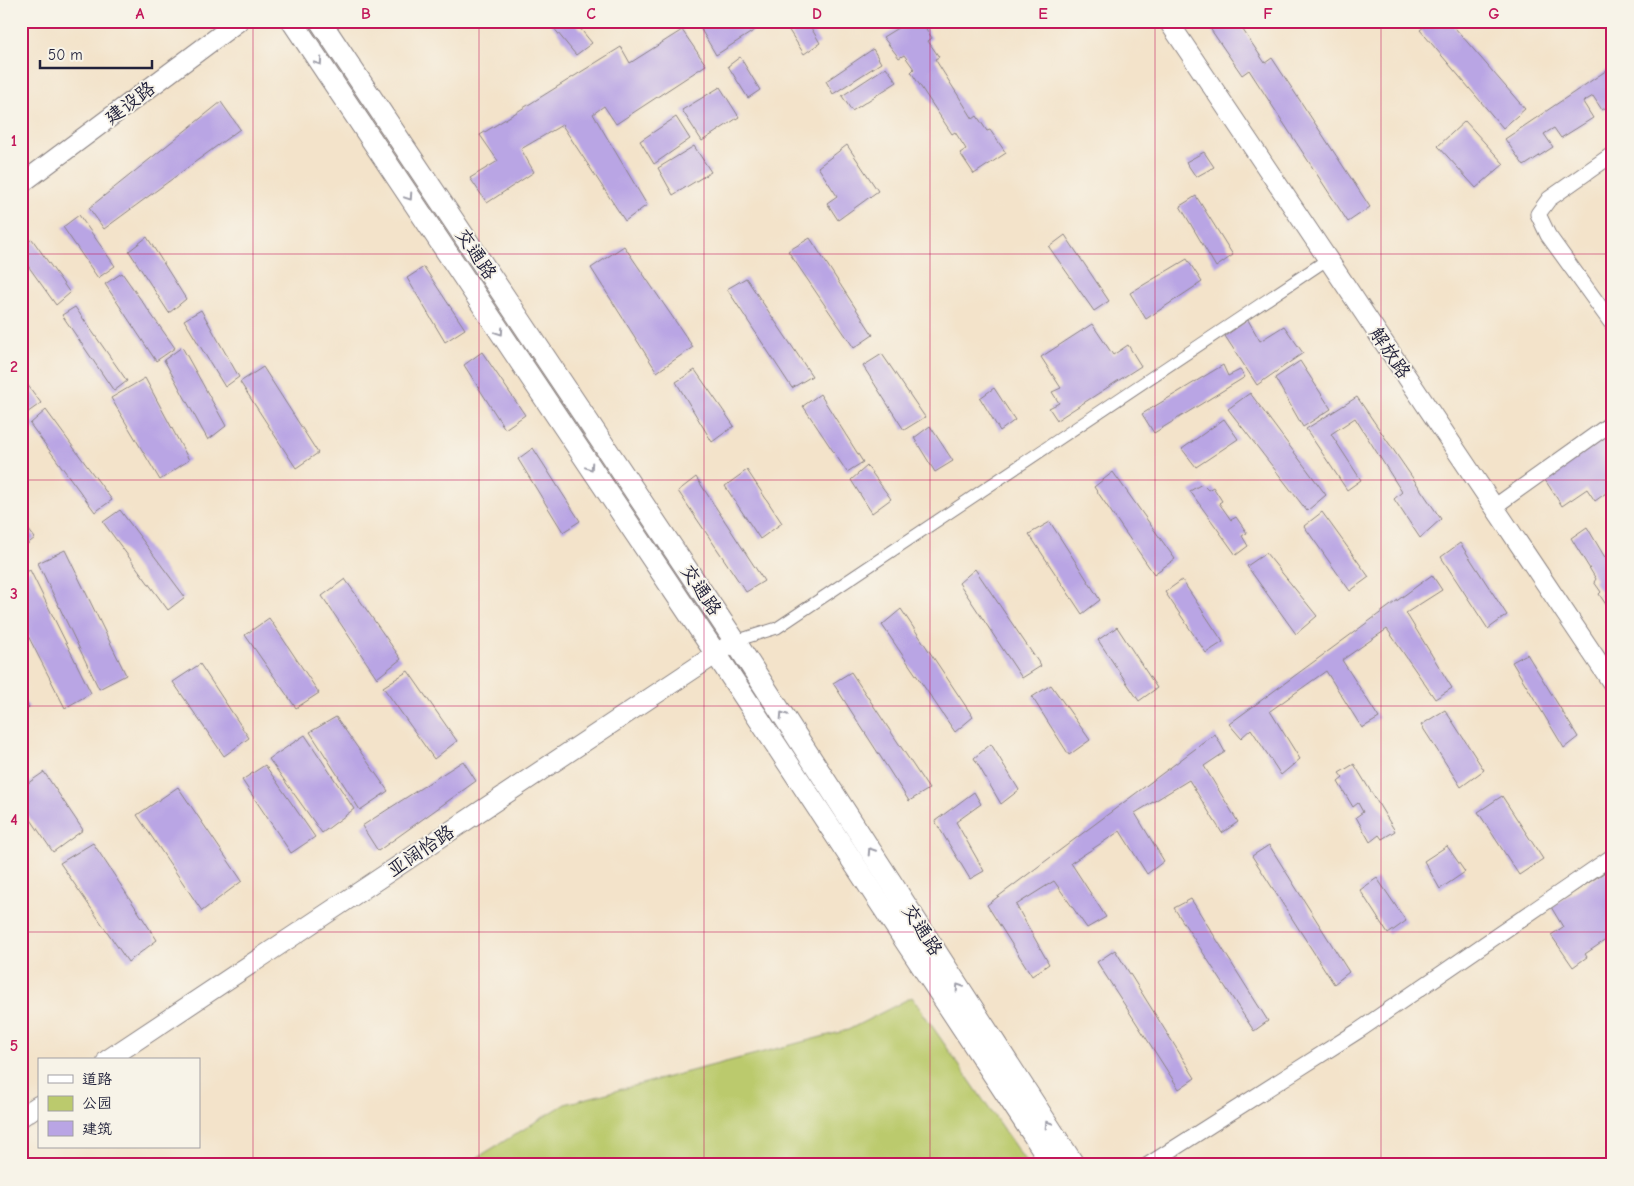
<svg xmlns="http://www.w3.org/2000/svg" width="1634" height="1186" viewBox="0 0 1634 1186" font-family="'Comic Neue','LXGW WenKai TC',sans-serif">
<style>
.green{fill:#bbca6d;stroke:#6e7654}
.building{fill:#b9a5e4}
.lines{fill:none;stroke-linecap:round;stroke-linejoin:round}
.pedestrian-casing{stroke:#8a8282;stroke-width:13}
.minor-casing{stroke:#8a8282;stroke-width:17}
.tertiary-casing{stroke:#8a8282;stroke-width:21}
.secondary-casing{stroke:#8a8282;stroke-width:23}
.pedestrian{stroke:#fff;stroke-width:11}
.minor{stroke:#fff;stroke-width:15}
.tertiary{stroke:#fff;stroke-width:19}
.secondary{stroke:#fff;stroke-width:21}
.oneway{stroke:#9c9ca7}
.grid{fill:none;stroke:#c2185b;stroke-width:1;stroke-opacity:0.55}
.labels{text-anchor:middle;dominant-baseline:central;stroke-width:4;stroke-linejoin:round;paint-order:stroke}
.street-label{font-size:19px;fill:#22223b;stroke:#f7f3e8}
.neatline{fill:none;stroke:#c2185b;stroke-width:2}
.grid-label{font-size:16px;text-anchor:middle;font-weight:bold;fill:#c2185b}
</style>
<rect width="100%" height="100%" fill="#f7f3e8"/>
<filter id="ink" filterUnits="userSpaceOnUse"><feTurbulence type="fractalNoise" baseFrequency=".02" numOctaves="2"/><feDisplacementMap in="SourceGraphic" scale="10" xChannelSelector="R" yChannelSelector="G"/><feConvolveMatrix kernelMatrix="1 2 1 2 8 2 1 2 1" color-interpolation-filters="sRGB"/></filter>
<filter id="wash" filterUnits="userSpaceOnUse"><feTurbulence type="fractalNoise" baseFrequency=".0096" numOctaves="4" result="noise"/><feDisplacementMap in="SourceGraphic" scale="20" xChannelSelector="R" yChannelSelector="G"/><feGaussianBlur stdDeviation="1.12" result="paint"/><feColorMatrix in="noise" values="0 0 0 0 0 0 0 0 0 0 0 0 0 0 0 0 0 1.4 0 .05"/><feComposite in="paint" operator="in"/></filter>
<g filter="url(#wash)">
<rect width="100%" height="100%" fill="#f3e3ca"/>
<polygon class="green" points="912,997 1028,1165 465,1165 565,1104 848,1030"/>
<g id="blocks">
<g class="building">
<polygon points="548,21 574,21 592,43 576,55"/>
<polygon points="706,21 769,21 716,55 699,26"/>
<polygon points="783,21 807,21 820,43 804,54"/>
<polygon points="909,21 921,21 932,38 928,41 939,57 935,59 973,119 977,116 987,131 990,130 1006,153 974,174 960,153 966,149 955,132 952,134 911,72 914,69 904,55 899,58 883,37"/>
<polygon points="1205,21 1237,21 1265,63 1272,58 1370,207 1348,222 1249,70 1242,75"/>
<polygon points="1431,21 1449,21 1525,109 1503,128 1420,30"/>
<polygon points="682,30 706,65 616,124 604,106 593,114 647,205 625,221 562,125 521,149 534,172 487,203 470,178 498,161 480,135 621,47 630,63"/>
<polygon points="873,49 881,63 833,94 826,81"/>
<polygon points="740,57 760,90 748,98 728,66"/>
<polygon points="1613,66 1613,103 1602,110 1593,96 1583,102 1593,118 1561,138 1554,128 1544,134 1553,147 1524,166 1505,139"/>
<polygon points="886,67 897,82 852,111 842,96"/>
<polygon points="720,87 739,117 702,141 682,110"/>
<polygon points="221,102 240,129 104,229 89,208"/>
<polygon points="676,117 690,139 654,164 640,141"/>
<polygon points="1465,121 1504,164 1476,188 1438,146"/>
<polygon points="847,145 878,191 838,220 827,203 837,196 818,167"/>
<polygon points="694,146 711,172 673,195 658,168"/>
<polygon points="1204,152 1214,167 1196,177 1186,162"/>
<polygon points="1196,196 1233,255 1216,267 1180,206"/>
<polygon points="79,215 115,266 98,278 63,227"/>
<polygon points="1065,235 1109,301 1094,311 1049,247"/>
<polygon points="147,237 186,299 169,313 129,251"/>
<polygon points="810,238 873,335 854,348 788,251"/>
<polygon points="32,239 70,293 56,305 21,256 21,248"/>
<polygon points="624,246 693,347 657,372 591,268"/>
<polygon points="1187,259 1202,282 1146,319 1130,293"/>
<polygon points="424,267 465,329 445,342 407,278"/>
<polygon points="122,273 175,348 156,361 105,284"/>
<polygon points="746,278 812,376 792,388 727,289"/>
<polygon points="75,307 127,381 114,391 62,315"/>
<polygon points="201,310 239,377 225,387 184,320"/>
<polygon points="1248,320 1260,341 1284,326 1303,353 1257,385 1225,336"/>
<polygon points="1092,324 1113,355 1128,345 1141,366 1057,420 1049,408 1059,403 1052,392 1061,388 1041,357"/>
<polygon points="182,347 226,426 208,440 164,360"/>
<polygon points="482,352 525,415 505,429 464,365"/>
<polygon points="882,354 925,417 904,430 863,366"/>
<polygon points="1300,361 1331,409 1303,427 1275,378"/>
<polygon points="1223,365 1228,376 1240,370 1245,377 1154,433 1142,414"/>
<polygon points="263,367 318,453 296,468 240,382"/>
<polygon points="695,370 734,426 712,442 676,382"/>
<polygon points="21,376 41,403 24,415 21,412"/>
<polygon points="145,378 189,460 160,480 111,398"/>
<polygon points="994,388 1015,420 1000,431 980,398"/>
<polygon points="1250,393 1326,495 1307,511 1228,409"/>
<polygon points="820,394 863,462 847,472 803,406"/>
<polygon points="1357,397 1441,519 1420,538 1394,499 1402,492 1355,418 1331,434 1361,480 1347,490 1306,429"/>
<polygon points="46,410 112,500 95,512 30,424"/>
<polygon points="1224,419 1238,439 1196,467 1182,449"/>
<polygon points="930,426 953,461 935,472 914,438"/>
<polygon points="1613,430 1613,488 1595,501 1587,489 1562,506 1545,480"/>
<polygon points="533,448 580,521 563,532 518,459"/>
<polygon points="867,466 891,499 872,513 851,480"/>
<polygon points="747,470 782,523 760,539 725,486"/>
<polygon points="1113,472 1175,559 1154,574 1094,487"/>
<polygon points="696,477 764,581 746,592 678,491"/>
<polygon points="1202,484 1208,490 1213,487 1222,501 1219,503 1231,520 1236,517 1247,533 1242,536 1248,546 1236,555 1190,491"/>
<polygon points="120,510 185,597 168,610 103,522"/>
<polygon points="1322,512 1369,577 1350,591 1304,526"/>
<polygon points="21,520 35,538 21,549"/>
<polygon points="1050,522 1100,600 1082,614 1029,534"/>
<polygon points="1587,527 1613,571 1610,573 1613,577 1613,615 1599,594 1601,592 1594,582 1596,579 1571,538"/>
<polygon points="1460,543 1507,615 1488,629 1441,557"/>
<polygon points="65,550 126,675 99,689 38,563"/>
<polygon points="1266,553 1317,616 1296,634 1247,566"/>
<polygon points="975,569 1041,666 1022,678 959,583"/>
<polygon points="30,570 91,693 65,708 21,622 21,575"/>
<polygon points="1432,575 1442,590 1406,613 1452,688 1435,699 1387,629 1342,660 1379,718 1362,728 1326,671 1270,711 1300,759 1281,775 1251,729 1241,738 1229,724"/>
<polygon points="345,579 401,659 377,678 322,596"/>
<polygon points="1182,580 1223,642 1206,653 1165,592"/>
<polygon points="901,609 973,717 955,732 882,625"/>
<polygon points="269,618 319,693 296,708 245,635"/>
<polygon points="1117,627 1157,688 1139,701 1098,640"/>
<polygon points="1527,654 1578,737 1564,748 1512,662"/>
<polygon points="200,664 249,738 224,756 173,682"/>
<polygon points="408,671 457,741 434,759 383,687"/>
<polygon points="851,672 929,789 909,801 833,683"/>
<polygon points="1051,685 1090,740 1069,755 1032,697"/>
<polygon points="21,697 29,707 21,713"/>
<polygon points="1445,710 1484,770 1461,787 1421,725"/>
<polygon points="336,717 388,791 360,810 310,732"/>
<polygon points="1215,734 1225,752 1204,766 1238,822 1222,833 1189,780 1135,813 1164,861 1147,874 1120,831 1071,863 1106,917 1087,928 1054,881 1016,905 1049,964 1032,976 987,905"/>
<polygon points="305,735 354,809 322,833 269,759"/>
<polygon points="991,744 1019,790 1001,804 974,758"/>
<polygon points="463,761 476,781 378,851 362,826"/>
<polygon points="1354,764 1395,831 1382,839 1379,835 1370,842 1356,817 1363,812 1358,803 1353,807 1338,782 1343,778 1339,773"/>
<polygon points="265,765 315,837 291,853 242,780"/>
<polygon points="44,772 83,830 53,852 21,805 21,788"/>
<polygon points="178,787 242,881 202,911 137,815"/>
<polygon points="974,792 981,804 956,822 984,871 970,879 935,821"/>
<polygon points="1502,796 1543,859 1519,875 1478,812"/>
<polygon points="93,843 157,940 128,962 60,863"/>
<polygon points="1269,845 1349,972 1334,984 1252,856"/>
<polygon points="1447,846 1465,872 1440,889 1424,861"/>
<polygon points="1613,867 1613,935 1585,954 1587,957 1573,967 1551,935 1563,927 1551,907"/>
<polygon points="1377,878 1406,921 1388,934 1360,890"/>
<polygon points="1191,899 1268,1021 1254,1031 1174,908"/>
<polygon points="1115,950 1195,1078 1179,1089 1097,962"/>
</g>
</g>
</g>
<g filter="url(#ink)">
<use href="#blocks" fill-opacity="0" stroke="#8a8282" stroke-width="1"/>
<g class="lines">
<g class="pedestrian-casing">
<polyline id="pedestrian" points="735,641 777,628 1328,259"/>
</g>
<g class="minor-casing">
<g id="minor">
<polyline points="1613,154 1549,199 1538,214 1548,235 1613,325"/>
<polyline points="1494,507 1613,422"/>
<polyline points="1148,1165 1358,1031 1613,856"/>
</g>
</g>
<g class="tertiary-casing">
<g id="tertiary">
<polyline points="1168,21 1613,684"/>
<polyline points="21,184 239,21"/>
<polyline points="107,1060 728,646"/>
<polyline points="21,1117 39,1105"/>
</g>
</g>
<g class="secondary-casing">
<g id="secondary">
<polyline points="292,21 716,654 1053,1165"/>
<polyline points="320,21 735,641 1074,1165"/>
</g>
</g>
<use href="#pedestrian" class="pedestrian"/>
<use href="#minor" class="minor"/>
<use href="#tertiary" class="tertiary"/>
<use href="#secondary" class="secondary"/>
</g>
<defs><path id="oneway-chevron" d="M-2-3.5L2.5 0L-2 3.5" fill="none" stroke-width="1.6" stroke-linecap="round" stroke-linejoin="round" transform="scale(1.25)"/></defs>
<g class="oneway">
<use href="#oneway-chevron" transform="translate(319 62) rotate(56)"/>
<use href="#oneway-chevron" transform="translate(409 197) rotate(56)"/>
<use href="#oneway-chevron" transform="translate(500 332) rotate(56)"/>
<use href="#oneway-chevron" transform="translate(590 467) rotate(56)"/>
<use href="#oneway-chevron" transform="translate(783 715) rotate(-123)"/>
<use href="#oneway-chevron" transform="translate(871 851) rotate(-123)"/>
<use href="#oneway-chevron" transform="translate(959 987) rotate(-123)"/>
<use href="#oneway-chevron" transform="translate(1048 1124) rotate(-123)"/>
</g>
</g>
<path class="grid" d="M 253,21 L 253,1165M 479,21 L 479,1165M 704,21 L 704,1165M 930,21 L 930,1165M 1155,21 L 1155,1165M 1381,21 L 1381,1165M 21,254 L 1613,254M 21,480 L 1613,480M 21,706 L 1613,706M 21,932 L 1613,932"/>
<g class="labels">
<g class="street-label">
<text transform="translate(130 103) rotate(-37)">建设路</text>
<text transform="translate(476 254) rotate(56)">交通路</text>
<text transform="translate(1390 353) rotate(56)">解放路</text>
<text transform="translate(701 590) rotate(56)">交通路</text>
<text transform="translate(421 851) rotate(-34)">亚阔恰路</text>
<text transform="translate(922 930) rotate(57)">交通路</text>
</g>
</g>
<rect width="1634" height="1186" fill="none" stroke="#f7f3e8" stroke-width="55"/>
<rect x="38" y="1058" width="162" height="90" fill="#f7f3e8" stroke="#a29fa3"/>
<rect x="48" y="1075" width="25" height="8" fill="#ffffff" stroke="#a29fa3"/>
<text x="82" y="1084" font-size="15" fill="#22223b">道路</text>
<rect x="48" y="1096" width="25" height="15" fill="#bbca6d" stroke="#a29fa3"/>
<text x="82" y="1108" font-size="15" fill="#22223b">公园</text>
<rect x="48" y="1121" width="25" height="15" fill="#b9a5e4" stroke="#a29fa3"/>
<text x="82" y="1134" font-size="15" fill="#22223b">建筑</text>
<path d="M40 60v8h112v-8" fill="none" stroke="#22223b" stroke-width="2.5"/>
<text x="48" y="60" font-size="15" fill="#22223b" stroke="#f7f3e8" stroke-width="4" paint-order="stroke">50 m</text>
<rect x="28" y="28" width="1578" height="1130" class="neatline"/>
<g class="grid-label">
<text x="140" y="19">A</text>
<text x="366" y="19">B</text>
<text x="591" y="19">C</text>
<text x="817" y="19">D</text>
<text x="1043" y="19">E</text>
<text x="1268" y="19">F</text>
<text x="1494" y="19">G</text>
<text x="14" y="146">1</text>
<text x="14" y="372">2</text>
<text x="14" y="599">3</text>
<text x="14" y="825">4</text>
<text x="14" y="1051">5</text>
</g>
</svg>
